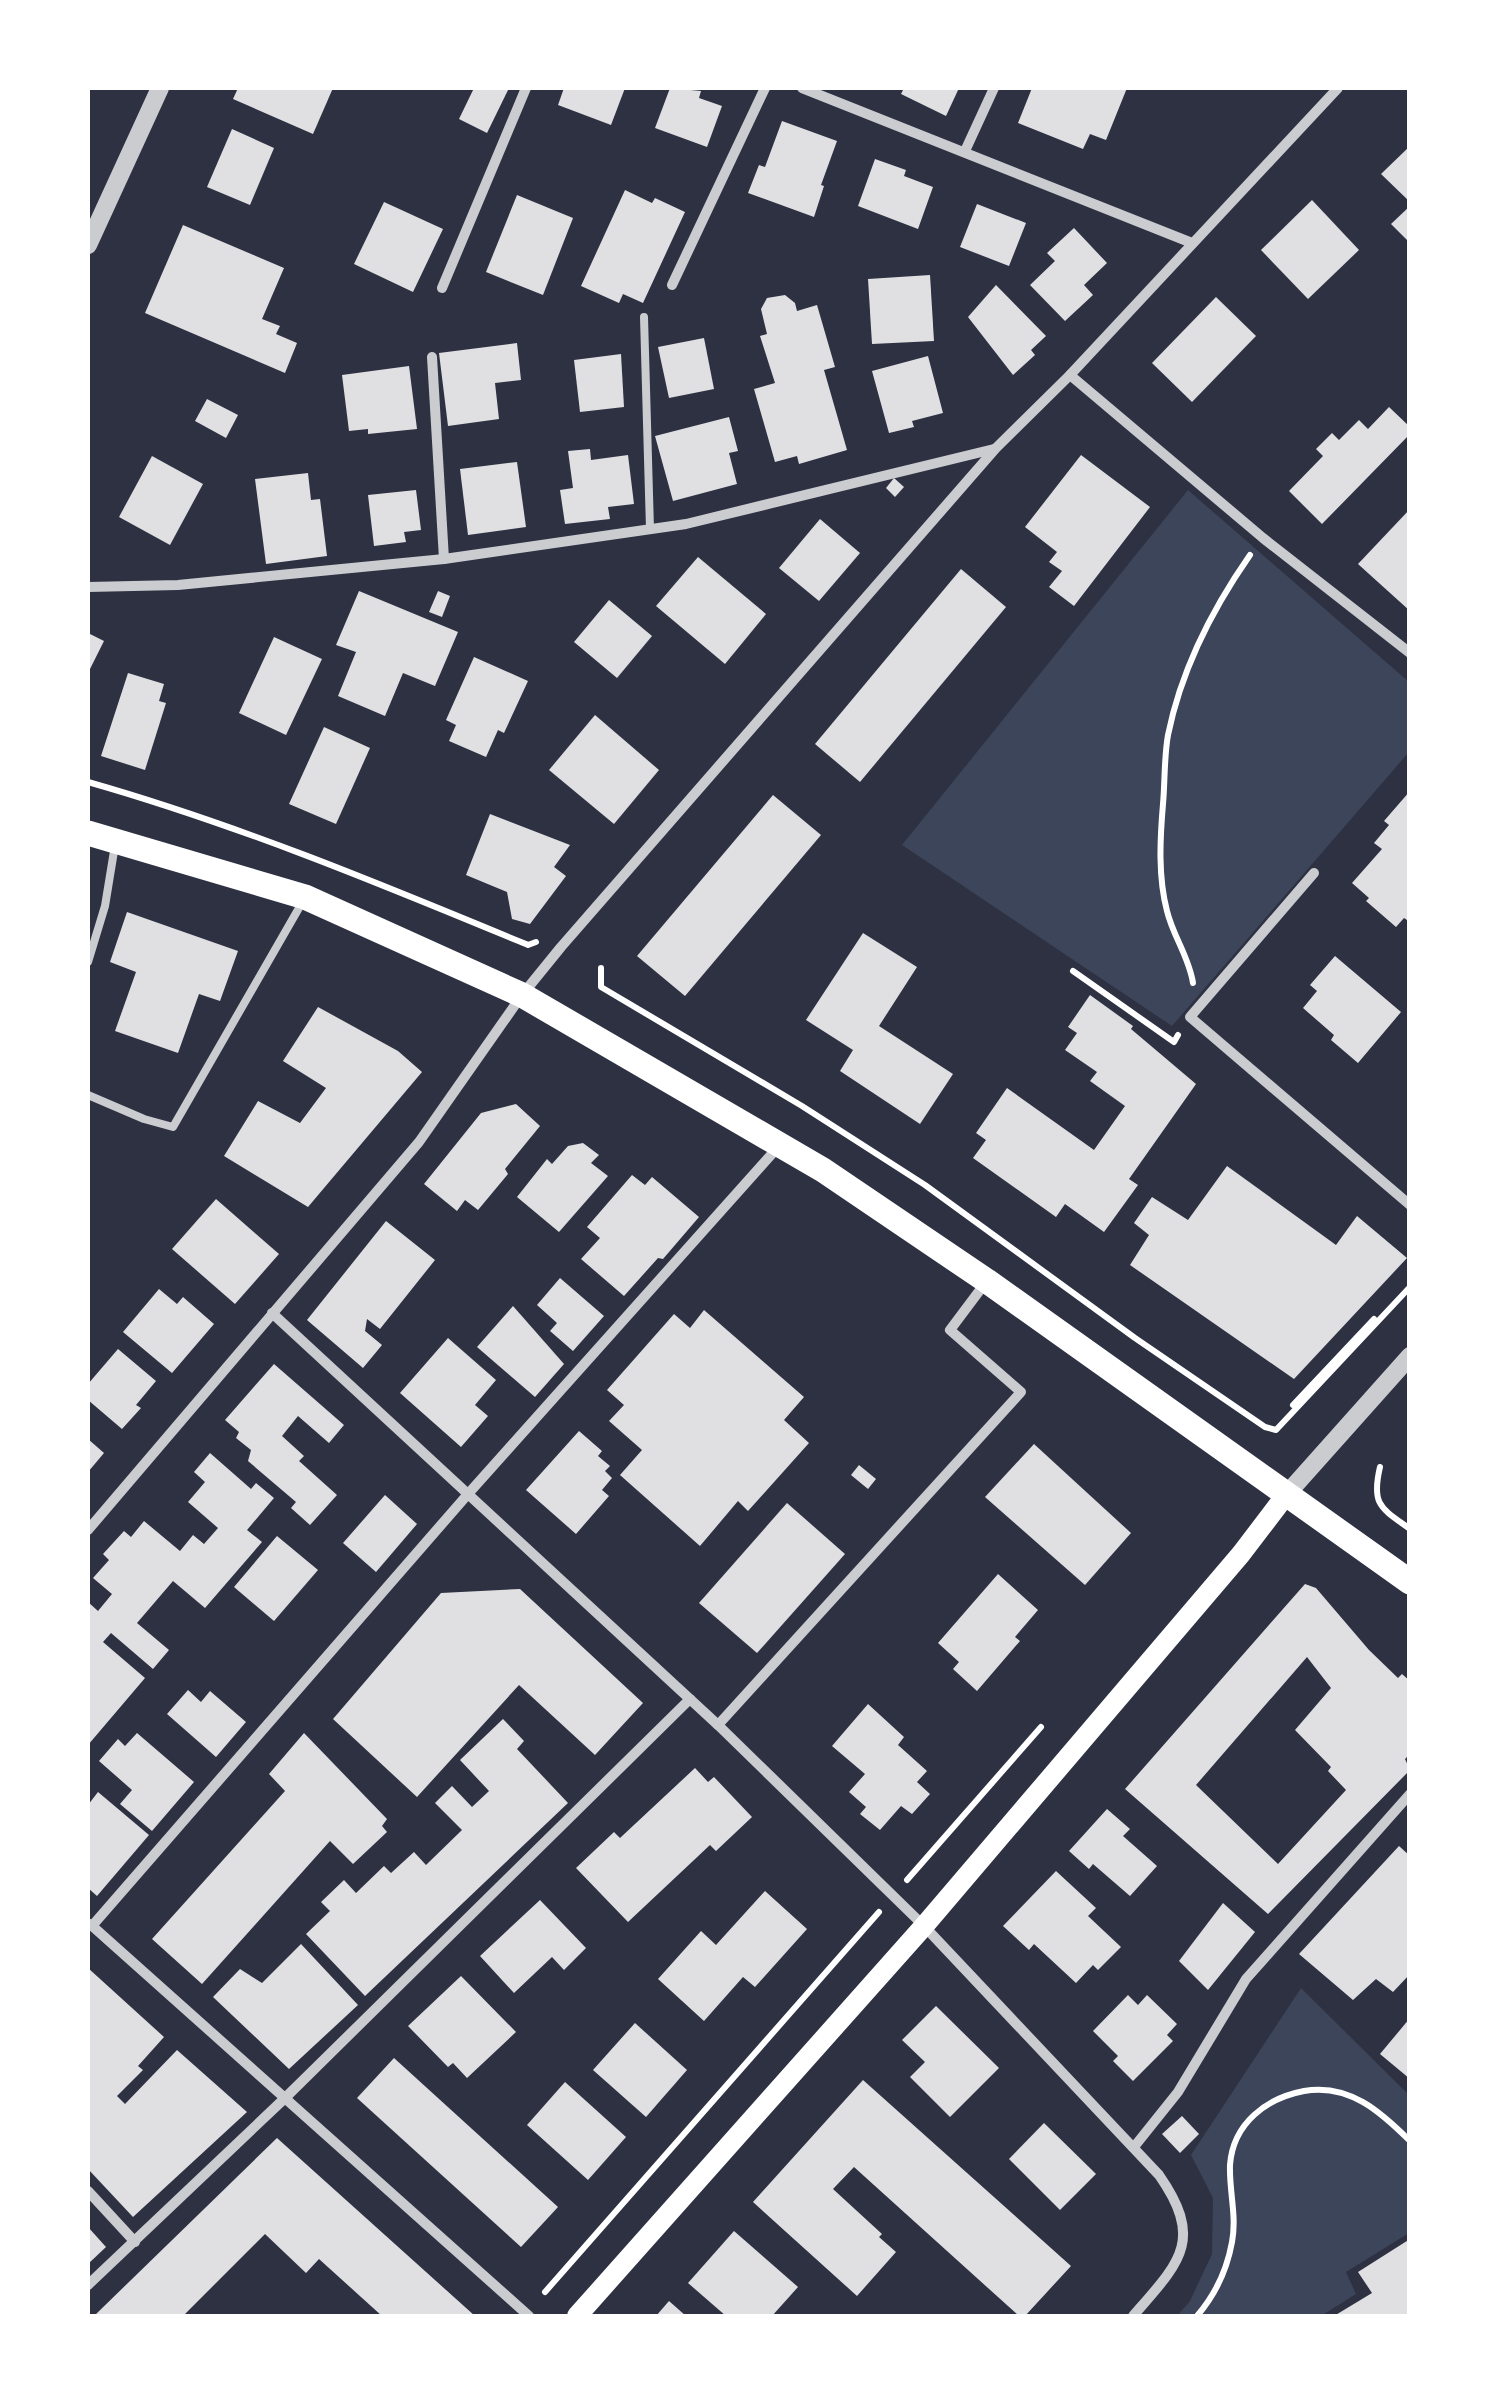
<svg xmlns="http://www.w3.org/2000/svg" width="1497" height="2404" viewBox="0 0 1497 2404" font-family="'Fira Sans Condensed',sans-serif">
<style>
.green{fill:#3c4559}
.building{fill:#e0e0e3;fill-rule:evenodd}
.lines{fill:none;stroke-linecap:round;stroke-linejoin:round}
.path{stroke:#fff;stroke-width:6}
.service{stroke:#caccd0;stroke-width:8}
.minor{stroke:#caccd0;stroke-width:10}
.tertiary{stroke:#caccd0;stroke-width:18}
.secondary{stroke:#fff;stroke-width:20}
.primary{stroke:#fff;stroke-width:25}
</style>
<rect width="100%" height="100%" fill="#2d3142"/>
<g class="green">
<polygon points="1188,490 1409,682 1409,752 1172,1026 902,845"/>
<polygon points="1301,1988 1409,2095 1409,2233 1346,2272 1356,2294 1321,2316 1177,2316 1190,2301 1212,2254 1213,2198 1191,2155"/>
</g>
<g class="building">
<polygon points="238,88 333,88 313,134 233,99"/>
<polygon points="474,88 509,88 487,133 459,119"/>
<polygon points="564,88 625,88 611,125 558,105"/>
<polygon points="670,88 701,91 699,98 722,106 707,147 655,128"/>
<polygon points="904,88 959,88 946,116 901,94"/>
<polygon points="1032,88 1127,88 1106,140 1090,134 1083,149 1018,123"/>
<polygon points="782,121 837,141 821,185 824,186 814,217 748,193 759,165 765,167"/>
<polygon points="232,129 274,148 250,205 207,187"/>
<polygon points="1410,146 1410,202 1381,174"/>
<polygon points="875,159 906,170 904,176 933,187 918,229 858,206"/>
<polygon points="625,190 652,203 655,198 685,212 643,303 623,294 619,303 581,286"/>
<polygon points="517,195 573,218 543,295 486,272"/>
<polygon points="1312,200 1359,250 1308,299 1261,250"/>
<polygon points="384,202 443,229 413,292 354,264"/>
<polygon points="977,204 1026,223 1009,266 960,247"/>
<polygon points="1410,206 1410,243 1391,224"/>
<polygon points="183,225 284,268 262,319 280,326 276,334 297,343 285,373 145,313"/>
<polygon points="1074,228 1107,263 1084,285 1093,295 1065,321 1030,285 1055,261 1047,253"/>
<polygon points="930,275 934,341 872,344 868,279"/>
<polygon points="996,285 1046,336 1031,350 1035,355 1013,375 968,317"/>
<polygon points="785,295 795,303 797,311 817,305 835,367 824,370 847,450 799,464 797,456 775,462 754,389 775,383 760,336 767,334 761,309 767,298"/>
<polygon points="1216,297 1256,336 1192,402 1152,363"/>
<polygon points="704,338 714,389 669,398 658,347"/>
<polygon points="517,343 521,380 495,383 499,419 448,426 439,353"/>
<polygon points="621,354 624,407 580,412 574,360"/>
<polygon points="928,356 943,413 912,421 914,427 889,433 872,371"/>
<polygon points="409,366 417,429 368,434 368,429 349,431 342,375"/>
<polygon points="207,399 238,415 226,438 195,421"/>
<polygon points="1389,407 1410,427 1410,434 1322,524 1289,491 1323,456 1316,449 1332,433 1339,440 1359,420 1368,429"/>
<polygon points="729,417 738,451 729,453 737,484 673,501 655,436"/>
<polygon points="590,449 591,460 628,455 634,504 608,507 610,519 565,524 560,490 573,488 568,451"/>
<polygon points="1081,455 1150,507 1074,606 1049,587 1062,571 1049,562 1057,552 1025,527"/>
<polygon points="152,456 203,484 170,545 119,517"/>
<polygon points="517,462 526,527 468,535 460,469"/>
<polygon points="308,473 311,500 320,499 327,556 266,564 255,479"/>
<polygon points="894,478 904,487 895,497 886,488"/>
<polygon points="416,490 421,530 404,532 406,542 374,546 368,495"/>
<polygon points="1410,509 1410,611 1358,564"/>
<polygon points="820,519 860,553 819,601 779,568"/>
<polygon points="698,557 766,614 725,664 656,606"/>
<polygon points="961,569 1006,607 860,782 815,744"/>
<polygon points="359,591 458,632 435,686 403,673 385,716 338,696 356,652 336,645"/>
<polygon points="438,591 450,596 442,617 429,612"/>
<polygon points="609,600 652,636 617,678 574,642"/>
<polygon points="88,633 104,641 88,673"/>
<polygon points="274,637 322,659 286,735 239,713"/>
<polygon points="474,657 528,681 504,733 498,730 486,757 449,741 456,725 446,720"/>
<polygon points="128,673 164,684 159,701 166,703 145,770 101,756"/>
<polygon points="595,715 659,770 614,824 549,770"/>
<polygon points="324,727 370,748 336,824 289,804"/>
<polygon points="1410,791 1410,922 1404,918 1396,927 1366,901 1369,898 1352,883 1382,849 1374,843 1389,825 1384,821"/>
<polygon points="773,795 821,835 685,996 637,956"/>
<polygon points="490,814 570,845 554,867 566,876 530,924 512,919 507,892 466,875"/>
<polygon points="127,912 238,951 220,1001 199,994 178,1053 115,1031 136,972 110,962"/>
<polygon points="863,933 917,967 879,1026 953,1074 920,1124 840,1071 853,1050 806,1020"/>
<polygon points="1335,956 1401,1012 1358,1063 1331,1040 1334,1035 1303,1008 1317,991 1310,985"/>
<polygon points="1090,995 1133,1026 1131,1029 1196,1084 1129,1179 1138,1185 1104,1232 1065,1204 1056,1217 973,1158 986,1140 976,1133 1007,1088 1094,1150 1125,1106 1090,1081 1097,1072 1065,1050 1077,1033 1068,1027"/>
<polygon points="318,1007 398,1051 422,1072 308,1207 224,1156 258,1101 300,1123 326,1088 283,1061"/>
<polygon points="516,1104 540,1126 505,1169 508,1174 478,1210 465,1200 457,1211 424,1184 481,1113"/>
<polygon points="583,1143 599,1155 591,1163 608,1176 559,1232 517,1197 547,1159 552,1164 568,1146"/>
<polygon points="1227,1166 1336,1245 1357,1216 1407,1258 1294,1379 1130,1265 1149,1235 1134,1223 1152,1197 1188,1220"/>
<polygon points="632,1175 645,1185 652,1177 699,1217 663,1259 658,1258 624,1296 581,1259 600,1238 587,1227"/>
<polygon points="216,1199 279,1254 235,1304 172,1249"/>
<polygon points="386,1221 435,1260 380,1329 367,1319 365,1331 382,1345 363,1368 307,1320"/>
<polygon points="560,1278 604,1316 573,1351 550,1331 557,1323 537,1305"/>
<polygon points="159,1289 177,1304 183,1297 214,1324 172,1373 123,1332"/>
<polygon points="513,1306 564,1364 535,1397 477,1347"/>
<polygon points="704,1310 804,1397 784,1420 809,1443 748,1511 738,1501 700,1546 620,1475 642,1450 609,1421 624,1405 607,1390 674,1314 690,1328"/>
<polygon points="448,1338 496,1380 475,1405 488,1416 461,1447 400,1393"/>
<polygon points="118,1349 156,1381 136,1405 141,1408 122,1429 88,1400 88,1384"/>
<polygon points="274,1364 344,1425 329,1443 298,1416 282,1436 304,1456 299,1461 337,1495 310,1525 291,1508 296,1502 248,1461 251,1450 236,1438 239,1432 225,1420"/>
<polygon points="579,1431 602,1451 598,1456 610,1466 605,1471 612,1478 602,1490 609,1496 576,1534 526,1490"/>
<polygon points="88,1439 104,1453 88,1472"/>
<polygon points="1034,1444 1131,1533 1085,1585 985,1497"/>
<polygon points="210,1453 251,1489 256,1483 274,1498 247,1530 262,1542 205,1608 173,1581 137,1623 169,1650 153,1669 111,1633 103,1642 145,1678 88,1745 88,1602 98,1611 112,1594 93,1578 109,1560 103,1554 124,1531 131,1537 144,1521 180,1551 193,1535 204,1544 218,1528 188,1502 205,1482 194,1472"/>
<polygon points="859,1465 876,1479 868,1489 851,1475"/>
<polygon points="385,1495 417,1524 376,1572 343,1543"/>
<polygon points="787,1503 845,1554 757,1653 699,1603"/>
<polygon points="277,1536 318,1570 274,1621 234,1587"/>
<polygon points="998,1574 1038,1610 1015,1637 1020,1641 977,1691 953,1669 959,1662 938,1643"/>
<path d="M 1305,1584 L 1316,1588 L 1369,1650 L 1398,1678 L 1402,1674 L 1410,1681 L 1410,1754 L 1405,1759 L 1410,1770 L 1268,1914 L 1125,1789 ZM 1307,1657 L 1331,1688 L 1295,1730 L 1331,1767 L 1328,1771 L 1346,1790 L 1278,1864 L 1196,1785 Z"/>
<polygon points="520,1589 643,1703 595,1755 519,1685 417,1797 333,1719 441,1593"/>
<polygon points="188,1690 201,1702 210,1691 246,1722 216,1757 167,1714"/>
<polygon points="868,1704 904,1737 898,1745 927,1771 917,1782 930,1794 912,1814 901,1806 880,1830 860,1814 866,1807 849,1792 865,1774 832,1746"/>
<polygon points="503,1719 524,1741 517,1749 568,1803 365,1996 306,1934 330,1911 321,1902 344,1880 356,1893 384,1866 391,1873 414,1852 426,1865 462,1830 435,1803 452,1786 472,1807 489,1791 460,1760"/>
<polygon points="137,1733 194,1782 152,1831 120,1804 132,1790 99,1761 118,1739 125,1746"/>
<polygon points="304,1733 387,1819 382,1826 387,1832 353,1864 330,1841 202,1984 152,1939 285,1791 269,1774"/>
<polygon points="695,1768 708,1782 714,1777 752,1817 716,1851 710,1845 628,1922 576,1868 614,1832 620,1838"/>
<polygon points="98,1792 149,1835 97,1896 88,1888 88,1805"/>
<polygon points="1107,1809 1130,1829 1123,1836 1157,1866 1130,1896 1093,1864 1089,1869 1069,1851"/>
<polygon points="1399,1846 1410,1856 1410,1974 1393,1992 1376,1979 1353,2000 1299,1954"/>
<polygon points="1056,1871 1096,1908 1088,1916 1121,1947 1098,1970 1093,1965 1076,1983 1034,1944 1029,1950 1003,1926"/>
<polygon points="765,1891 807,1929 755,1987 743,1977 704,2021 658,1979 701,1931 716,1945"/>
<polygon points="540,1900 586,1948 564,1970 552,1957 514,1993 480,1956"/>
<polygon points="1223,1903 1255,1932 1208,1990 1179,1961"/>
<polygon points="301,1944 358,2005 289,2069 213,1997 240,1969 262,1983"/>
<polygon points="88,1968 164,2037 138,2066 143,2070 117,2096 125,2104 177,2050 247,2112 133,2217 88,2169"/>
<polygon points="461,1976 516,2032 467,2078 453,2063 448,2067 408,2026"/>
<polygon points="1128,1995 1138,2005 1147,1995 1177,2024 1167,2035 1173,2041 1133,2081 1113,2061 1118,2056 1093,2031"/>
<polygon points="936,2006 999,2068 950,2117 910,2077 925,2062 902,2040"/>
<polygon points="1410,2018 1410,2079 1380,2054"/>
<polygon points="635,2023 687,2070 646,2117 593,2070"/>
<polygon points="394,2058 558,2207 521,2247 357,2098"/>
<polygon points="863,2080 1071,2266 1025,2316 1019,2316 854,2167 833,2189 882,2234 879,2237 896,2252 857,2296 753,2202"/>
<polygon points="565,2082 626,2137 588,2180 527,2125"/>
<polygon points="1182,2116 1199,2134 1180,2153 1162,2134"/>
<polygon points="1044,2123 1096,2174 1060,2210 1009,2159"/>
<polygon points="277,2138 475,2316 382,2316 319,2259 306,2273 265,2234 183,2316 94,2316"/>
<polygon points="88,2227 106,2247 88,2264"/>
<polygon points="734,2231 798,2287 772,2316 726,2316 688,2283"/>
<polygon points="1410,2239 1410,2316 1334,2316 1372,2293 1358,2272"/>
<polygon points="669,2301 686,2316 656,2316"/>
</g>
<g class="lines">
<g class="path">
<path d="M 88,782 C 239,825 383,885 528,945 L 536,942"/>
<polyline points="601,968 601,987 802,1106 925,1185 1135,1338 1265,1427 1276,1430 1410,1287"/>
<polyline points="1073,971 1174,1042 1178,1035"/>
<path d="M 1193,983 C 1189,957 1173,936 1167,911 C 1158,877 1160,839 1163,804 C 1165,782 1164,757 1168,735 C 1181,671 1213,608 1250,555"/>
<polyline points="1293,1405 1374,1319"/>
<path d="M 1380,1467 C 1371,1505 1381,1508 1410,1529"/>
<polyline points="907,1880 1041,1727"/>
<polyline points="545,2292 879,1912"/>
<path d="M 1197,2316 C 1215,2295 1227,2270 1232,2242 C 1237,2216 1229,2191 1230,2165 C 1233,2123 1267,2098 1304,2091 C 1349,2083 1381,2112 1410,2141"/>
</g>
<g class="service">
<polyline points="644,317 650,529"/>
<polyline points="88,962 105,906 115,845"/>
<polyline points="88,1095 144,1119 173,1127 303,901"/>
</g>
<g class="minor">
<polyline points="802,88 1192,243"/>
<polyline points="965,151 994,88"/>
<polyline points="672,285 765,88"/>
<polyline points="442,288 526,88"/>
<polyline points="432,357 444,559"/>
<polyline points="1070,375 1263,538 1410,653"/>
<polyline points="88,587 178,585 444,559 686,524 994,449"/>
<polyline points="1314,873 1190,1017 1410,1205"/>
<path d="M 272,1313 L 718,1725 L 924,1926 L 1159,2175 C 1205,2241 1179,2263 1133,2316"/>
<polyline points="88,1530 419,1142 522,995 561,947 996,448 1070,375 1338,88"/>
<polyline points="718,1725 1021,1392 950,1330 986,1282"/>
<polyline points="90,1924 529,2316"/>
<polyline points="92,1926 468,1494 779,1146"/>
<polyline points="1134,2147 1178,2092 1246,1979 1410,1794"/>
<polyline points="88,2191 135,2242"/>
<polyline points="88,2285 284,2099 690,1699"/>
</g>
<g class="tertiary">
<polyline points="88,245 160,88"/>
<polyline points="1286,1495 1410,1356"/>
</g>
<polyline class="secondary" points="577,2316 924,1926 1241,1554 1286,1495"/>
<polyline class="primary" points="88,833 305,897 522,995 823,1170 987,1281 1410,1582"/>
</g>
<rect width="1497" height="2404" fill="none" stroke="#ffffff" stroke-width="180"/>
</svg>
